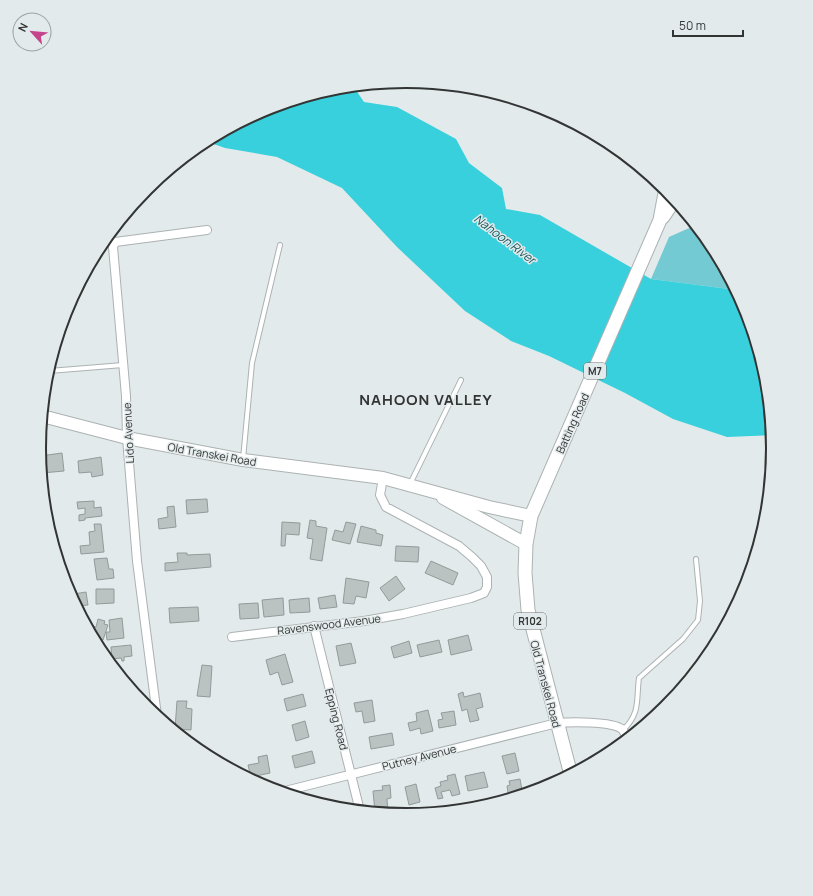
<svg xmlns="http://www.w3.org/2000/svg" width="813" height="896" viewBox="0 0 813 896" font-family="Manrope,sans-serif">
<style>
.green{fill:#73cad2}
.water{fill:#38d0dc}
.building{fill:#bbc2c2;stroke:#939a9a}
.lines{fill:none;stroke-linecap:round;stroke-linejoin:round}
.lane-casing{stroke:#acb2b3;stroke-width:6}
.street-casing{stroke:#acb2b3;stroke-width:10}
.secondary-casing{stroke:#acb2b3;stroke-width:14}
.primary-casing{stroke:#acb2b3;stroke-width:15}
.lane{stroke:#fff;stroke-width:4}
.street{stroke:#fff;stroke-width:8}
.secondary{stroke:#fff;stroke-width:12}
.primary{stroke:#fff;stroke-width:13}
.labels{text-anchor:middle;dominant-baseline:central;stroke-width:3;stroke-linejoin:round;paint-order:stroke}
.shield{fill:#e3eaeb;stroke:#686b6c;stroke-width:1}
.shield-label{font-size:10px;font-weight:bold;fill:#333535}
.street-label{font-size:11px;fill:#333535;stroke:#e3eaeb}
.water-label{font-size:12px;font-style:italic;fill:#18555b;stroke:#e3eaeb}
.district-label{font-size:15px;font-weight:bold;letter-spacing:1px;fill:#333535;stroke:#e3eaeb}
.rim{fill:none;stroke:#333535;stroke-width:2}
</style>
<rect width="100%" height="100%" fill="#e3eaeb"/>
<polygon class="green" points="696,225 712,244 737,290 651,279 669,237"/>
<polygon class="water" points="353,86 364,102 397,107 456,139 469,163 502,188 506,209 540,215 651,279 737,290 746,308 767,377 773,435 727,437 673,419 625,393 549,356 511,341 465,311 397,247 342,188 277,157 225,148 205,141 266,108 335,88"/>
<g class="building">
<polygon points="62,453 64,471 42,473 40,456"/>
<polygon points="101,457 103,475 92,477 91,472 79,473 78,461"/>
<polygon points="207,499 208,512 187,514 186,500"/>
<polygon points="94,501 94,508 101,507 102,516 85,518 85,520 79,521 79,515 85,514 85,508 78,509 77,502"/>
<polygon points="174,506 176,527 159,529 158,519 168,517 167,507"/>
<polygon points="310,520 316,521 316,526 327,528 322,561 310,559 313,539 307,538"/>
<polygon points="282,522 300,523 299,535 286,534 285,546 281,546"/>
<polygon points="346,522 356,524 350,544 332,540 335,530 343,532"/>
<polygon points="94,524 101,524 104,552 81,554 80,546 90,545 89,532 95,531"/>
<polygon points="361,526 376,530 376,533 383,535 381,546 357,542"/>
<polygon points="396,546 419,547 418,562 395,561"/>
<polygon points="177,553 187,553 187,555 210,554 211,567 165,571 165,563 178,562"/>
<polygon points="107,558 109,569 113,569 114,578 97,580 94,559"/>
<polygon points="431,561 458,573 453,585 425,573"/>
<polygon points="396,576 405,589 389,601 380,588"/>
<polygon points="346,578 369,582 366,598 356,596 354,604 343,603"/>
<polygon points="96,589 114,589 114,603 96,604"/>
<polygon points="86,592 88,605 76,606 74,594"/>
<polygon points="335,595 337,607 320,609 318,598"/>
<polygon points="283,598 284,615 264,617 262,600"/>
<polygon points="309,598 310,612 290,613 289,600"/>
<polygon points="258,603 259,618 240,619 239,604"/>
<polygon points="198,607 199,621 170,623 169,608"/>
<polygon points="122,618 124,638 107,640 106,632 110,632 109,620"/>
<polygon points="98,619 105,621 104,624 108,625 103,640 99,639 98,642 95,640 88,628 89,625 96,627"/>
<polygon points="468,635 472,650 451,655 448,640"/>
<polygon points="439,640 442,652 420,657 417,645"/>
<polygon points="409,641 412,653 394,658 391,647"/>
<polygon points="351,643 356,663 340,666 336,646"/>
<polygon points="131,645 132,656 124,657 124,661 122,661 121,658 112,659 111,647"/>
<polygon points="285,654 293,682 282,685 278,672 270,675 266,660"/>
<polygon points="202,665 212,666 210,697 197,696"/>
<polygon points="463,692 464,697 480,693 483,707 476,709 479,720 470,722 467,709 462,711 458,694"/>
<polygon points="303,694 306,706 287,711 284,699"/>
<polygon points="372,700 375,721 364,723 362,711 356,712 354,703"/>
<polygon points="177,701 187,701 186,708 192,709 191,730 175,729"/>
<polygon points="428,710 433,731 421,734 420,728 410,731 408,723 417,721 416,713"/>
<polygon points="454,711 456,725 439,728 438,720 443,719 441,713"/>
<polygon points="305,721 309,737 296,741 292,725"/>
<polygon points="392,733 394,745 371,749 369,737"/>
<polygon points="312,751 315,763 295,768 292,756"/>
<polygon points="515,753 519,771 507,774 502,756"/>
<polygon points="267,755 270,773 251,777 248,765 259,763 258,757"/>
<polygon points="240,769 241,774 233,770"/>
<polygon points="484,772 488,787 468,791 465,776"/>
<polygon points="455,774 460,794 452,796 450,790 441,792 443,798 438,799 435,788 441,786 440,782 448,780 447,776"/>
<polygon points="520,779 522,790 532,788 533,792 509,799 507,786 510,785 509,781"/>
<polygon points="416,784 420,802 409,805 405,787"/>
<polygon points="390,785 391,798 387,799 388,814 375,812 373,791 383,790 382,786"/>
</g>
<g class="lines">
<g class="lane-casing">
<g id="lane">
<polyline points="49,371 123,365"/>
<polyline points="243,459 252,363 280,245"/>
<polyline points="410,484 461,380"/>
<path d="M 623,730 C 641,713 636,699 639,678 L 683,639 L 698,620 L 700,601 L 696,559"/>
</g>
</g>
<g class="street-casing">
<g id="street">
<polyline points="314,626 360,811"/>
<polyline points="232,637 364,621 403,614 471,598 484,593 487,587 487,577 481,566 472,557 459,546 386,507 380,495 383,478"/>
<polyline points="157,716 137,561 127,438 126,396 113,247 115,242 207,230"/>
<path d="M 281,792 L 557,723 C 570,722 611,721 622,729 C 625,732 626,736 627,740"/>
</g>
</g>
<g class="secondary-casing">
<g id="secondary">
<polyline points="42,416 127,438 243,460 383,478 489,507 531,516"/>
<polyline points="443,498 526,544"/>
</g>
</g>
<g class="primary-casing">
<g id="primary">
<polyline points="663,217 675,199"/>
<polyline points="571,775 528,610 525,573 526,544 531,516 660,220 666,188"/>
</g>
</g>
<use href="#lane" class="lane"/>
<use href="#street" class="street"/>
<use href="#secondary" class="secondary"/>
<use href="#primary" class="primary"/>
</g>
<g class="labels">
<g class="shield">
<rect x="584" y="363" width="22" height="16" rx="3"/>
<rect x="514" y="613" width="32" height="16" rx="3"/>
</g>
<g class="shield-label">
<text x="595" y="371">M7</text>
<text x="530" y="621">R102</text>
</g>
<g class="street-label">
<text transform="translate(572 423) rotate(-66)">Batting Road</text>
<text transform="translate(128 433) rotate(-93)">Lido Avenue</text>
<text transform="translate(212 454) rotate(10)">Old Transkei Road</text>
<text transform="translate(329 624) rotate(-7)">Ravenswood Avenue</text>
<text transform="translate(546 684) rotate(75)">Old Transkei Road</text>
<text transform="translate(337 719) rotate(76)">Epping Road</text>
<text transform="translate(419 757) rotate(-14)">Putney Avenue</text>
</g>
<g class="water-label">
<text transform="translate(505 239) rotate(37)">Nahoon River</text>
</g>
<g class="district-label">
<text x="426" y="399">NAHOON VALLEY</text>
</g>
</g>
<path d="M0 0H813V896H0ZM46 448a360 360 0 1 1 720 0a360 360 0 1 1-720 0Z" fill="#e3eaeb" fill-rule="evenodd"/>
<path class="rim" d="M46 448a360 360 0 1 1 720 0a360 360 0 1 1-720 0Z"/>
<g transform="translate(32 32) rotate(297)"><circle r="19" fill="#e3eaeb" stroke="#9da2a2"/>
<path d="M0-3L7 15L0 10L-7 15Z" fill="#c6448c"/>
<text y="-6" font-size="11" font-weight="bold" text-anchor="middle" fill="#333535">N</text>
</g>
<path d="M673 30v6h70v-6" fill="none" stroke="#333535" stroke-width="2"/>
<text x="679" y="30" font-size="12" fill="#333535" stroke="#e3eaeb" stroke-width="3" paint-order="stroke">50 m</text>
</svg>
